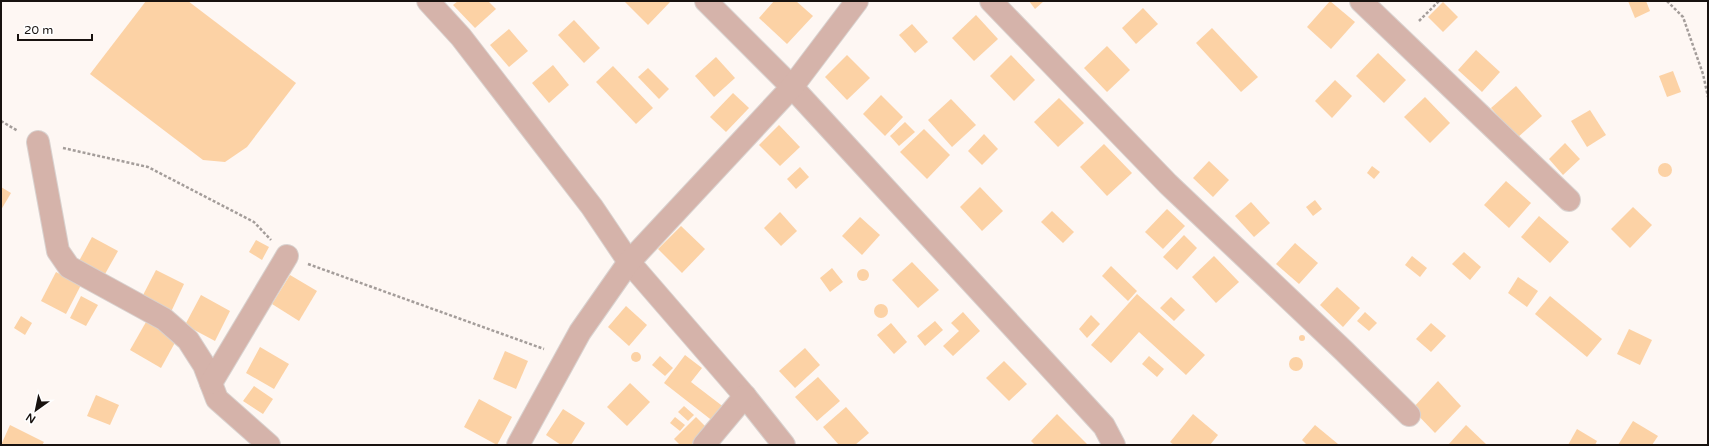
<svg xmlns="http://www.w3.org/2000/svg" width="1709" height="446" viewBox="0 0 1709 446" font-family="'Varela Round',sans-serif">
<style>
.building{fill:#fcd2a5}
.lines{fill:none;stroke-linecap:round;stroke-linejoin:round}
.street-casing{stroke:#d9d2cf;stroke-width:24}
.path{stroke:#a49d9a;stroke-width:2.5;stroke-dasharray:3 2;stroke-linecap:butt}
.street{stroke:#d5b3aa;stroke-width:22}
</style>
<rect width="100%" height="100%" fill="#fef7f3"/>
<g class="building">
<polygon points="146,1 188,1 296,83 247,147 225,162 203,160 90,74"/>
<polygon points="458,1 488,1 496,9 475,28 453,5"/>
<polygon points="624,1 671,1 648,25"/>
<polygon points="774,1 796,1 813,16 787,44 759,18"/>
<polygon points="1029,1 1044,1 1035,9"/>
<polygon points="1330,1 1355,22 1331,49 1307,27"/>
<polygon points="1628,1 1646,1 1650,11 1635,18"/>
<polygon points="1443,2 1458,17 1443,32 1428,17"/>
<polygon points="1143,8 1158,24 1136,44 1122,28"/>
<polygon points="976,15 998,39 974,61 952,38"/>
<polygon points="574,20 600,48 584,63 558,35"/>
<polygon points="912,24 928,42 915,53 899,35"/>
<polygon points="1212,28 1258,77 1241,92 1196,43"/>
<polygon points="509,29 528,51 509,67 490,45"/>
<polygon points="1107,46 1130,70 1107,92 1084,68"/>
<polygon points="1476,50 1500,72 1482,92 1458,70"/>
<polygon points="1378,53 1406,80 1384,103 1356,76"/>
<polygon points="847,55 870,78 847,100 825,77"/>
<polygon points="1011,55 1035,80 1014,101 990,76"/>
<polygon points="716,57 735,78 714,97 695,76"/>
<polygon points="553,65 569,85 549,103 532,83"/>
<polygon points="613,66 653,108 636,124 596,82"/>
<polygon points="648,68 669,89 659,99 638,77"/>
<polygon points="1673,71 1681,92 1667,97 1659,76"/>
<polygon points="1335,80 1352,96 1332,118 1315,101"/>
<polygon points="1516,86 1542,116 1517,138 1491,108"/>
<polygon points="733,93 749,108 726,132 710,117"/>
<polygon points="881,95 903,117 885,136 863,114"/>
<polygon points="1425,97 1450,123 1430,143 1404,117"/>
<polygon points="1059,98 1084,123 1058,147 1034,122"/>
<polygon points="951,99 976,125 952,147 928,120"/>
<polygon points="1590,110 1606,135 1587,147 1571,121"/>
<polygon points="905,122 915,132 899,146 890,136"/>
<polygon points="779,125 800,147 780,166 759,145"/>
<polygon points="924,129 950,155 927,179 900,152"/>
<polygon points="984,134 998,149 982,165 968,151"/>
<polygon points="1565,143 1580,159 1563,175 1549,159"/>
<polygon points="1104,144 1132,173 1107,196 1080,167"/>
<polygon points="1209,161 1229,180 1213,197 1193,178"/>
<circle cx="1665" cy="170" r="7"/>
<polygon points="1372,166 1380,172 1374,179 1367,173"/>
<polygon points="800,167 809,177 796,189 787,179"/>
<polygon points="1506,181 1531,203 1509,228 1484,205"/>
<polygon points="1,187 11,193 1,210"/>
<polygon points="980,187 1003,211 982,231 960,207"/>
<polygon points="1315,200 1322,209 1313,216 1306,207"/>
<polygon points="1251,202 1270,223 1254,237 1235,216"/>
<polygon points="1633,207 1652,225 1630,248 1611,229"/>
<polygon points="1167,209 1185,226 1163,249 1145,232"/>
<polygon points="1052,211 1074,232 1063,243 1041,222"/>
<polygon points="780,212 797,231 781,246 764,228"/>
<polygon points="1539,216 1569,242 1550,263 1521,237"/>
<polygon points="860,217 880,235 862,255 842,236"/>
<polygon points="681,226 705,249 682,273 658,249"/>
<polygon points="1184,235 1197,248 1177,270 1163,257"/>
<polygon points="92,237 118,251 105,274 79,261"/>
<polygon points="256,240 269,247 262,260 249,252"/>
<polygon points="1295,243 1318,263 1299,284 1276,264"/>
<polygon points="1464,252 1481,267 1470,280 1452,264"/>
<polygon points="1214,256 1239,282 1216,303 1192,277"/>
<polygon points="1412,256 1427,268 1420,277 1405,265"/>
<polygon points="912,262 939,290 918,308 892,280"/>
<polygon points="1111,266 1137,291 1128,301 1102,276"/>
<polygon points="832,268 843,282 830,292 820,278"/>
<circle cx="863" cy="275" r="6"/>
<polygon points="156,270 184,284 171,312 142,297"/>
<polygon points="56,272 81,285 66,314 41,301"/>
<polygon points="290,275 317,291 299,321 272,304"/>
<polygon points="1518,277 1538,291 1527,307 1508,293"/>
<polygon points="1337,287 1360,308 1343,327 1320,305"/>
<polygon points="1137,294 1205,355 1186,375 1139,332 1111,363 1091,345"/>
<polygon points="201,295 230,311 215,341 185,325"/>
<polygon points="81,296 98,305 86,326 70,318"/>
<polygon points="1550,296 1602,339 1587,357 1535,314"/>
<polygon points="1171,297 1185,310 1174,321 1160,308"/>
<circle cx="881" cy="311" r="7"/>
<polygon points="626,306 647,325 629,346 608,327"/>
<polygon points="963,312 980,331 953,356 943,346 959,331 951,323"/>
<polygon points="1365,312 1377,323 1369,331 1357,321"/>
<polygon points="1091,315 1100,324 1087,338 1079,329"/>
<polygon points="21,316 32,323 25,335 14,328"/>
<polygon points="935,321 943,330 925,346 917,336"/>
<polygon points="146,322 177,339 161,368 130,350"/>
<polygon points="891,323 907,342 894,354 877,335"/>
<polygon points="1431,323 1446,336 1431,352 1416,339"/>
<polygon points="1629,329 1652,340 1640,365 1617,354"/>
<circle cx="1302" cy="338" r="3"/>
<polygon points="260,347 289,364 274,389 246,373"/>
<polygon points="805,348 820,365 795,388 779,371"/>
<polygon points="505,351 528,361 516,389 493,379"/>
<circle cx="636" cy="357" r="5"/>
<polygon points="685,355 702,368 691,382 725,408 714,422 664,383"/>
<polygon points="660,356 673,368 665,376 652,365"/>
<polygon points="1149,356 1164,369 1157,377 1142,364"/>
<circle cx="1296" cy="364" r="7"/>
<polygon points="1004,361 1027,384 1009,401 986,378"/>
<polygon points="818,377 840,401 817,421 795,397"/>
<polygon points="1438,381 1461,406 1435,433 1412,409"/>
<polygon points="630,383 650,402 627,426 607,407"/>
<polygon points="254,386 273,399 263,414 243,401"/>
<polygon points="96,395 119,405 110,425 87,416"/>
<polygon points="479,399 512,417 497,445 464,427"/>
<polygon points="684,406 694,415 688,421 678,412"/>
<polygon points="846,407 869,433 855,445 839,445 823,427"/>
<polygon points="563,409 585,423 571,445 561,445 546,435"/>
<polygon points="1057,414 1087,444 1086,445 1035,445 1031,441"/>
<polygon points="1193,414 1218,435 1210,445 1174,445 1170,442"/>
<polygon points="675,417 685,425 680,431 670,423"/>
<polygon points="696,417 707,428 691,445 680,445 674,439"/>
<polygon points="1633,421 1658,436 1652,445 1618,445"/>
<polygon points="10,425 44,442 42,445 1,445"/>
<polygon points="1315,425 1338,444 1337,445 1307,445 1302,440"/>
<polygon points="1466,425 1487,445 1448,445"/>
<polygon points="1577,429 1597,441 1595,445 1568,445"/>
</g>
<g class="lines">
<g class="street-casing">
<g id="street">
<polyline points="428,1 461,37 592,207 629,262 745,396 784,445"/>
<polyline points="706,1 792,87 1104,426 1114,445"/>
<polyline points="991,1 1168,184 1343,350 1409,415"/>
<polyline points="1361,1 1569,200"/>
<polyline points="38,142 58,251 69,267 164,319 188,340 204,365 217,399 269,445"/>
<polyline points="211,383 287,256"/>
<polyline points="518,445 580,332 629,262 792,87 857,1"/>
<polyline points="704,445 745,396"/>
</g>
</g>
<g class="path">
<polyline points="1667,1 1683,17 1703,74 1708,97"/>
<polyline points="1419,21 1439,1"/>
<polyline points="1,121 18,131"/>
<polyline points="63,148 148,167 254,222 271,240"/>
<polyline points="308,264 544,349"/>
</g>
<use href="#street" class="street"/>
</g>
<rect width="1709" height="446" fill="none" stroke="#18120f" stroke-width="4"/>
<g transform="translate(36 410) rotate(213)" stroke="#ffffff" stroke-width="3" paint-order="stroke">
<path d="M0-3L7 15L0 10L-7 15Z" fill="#18120f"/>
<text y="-6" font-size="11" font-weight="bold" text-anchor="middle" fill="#18120f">N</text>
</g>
<path d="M18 34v6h74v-6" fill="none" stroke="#18120f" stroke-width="2"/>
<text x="24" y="34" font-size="12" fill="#18120f" stroke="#ffffff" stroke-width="3" paint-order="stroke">20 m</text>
</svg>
